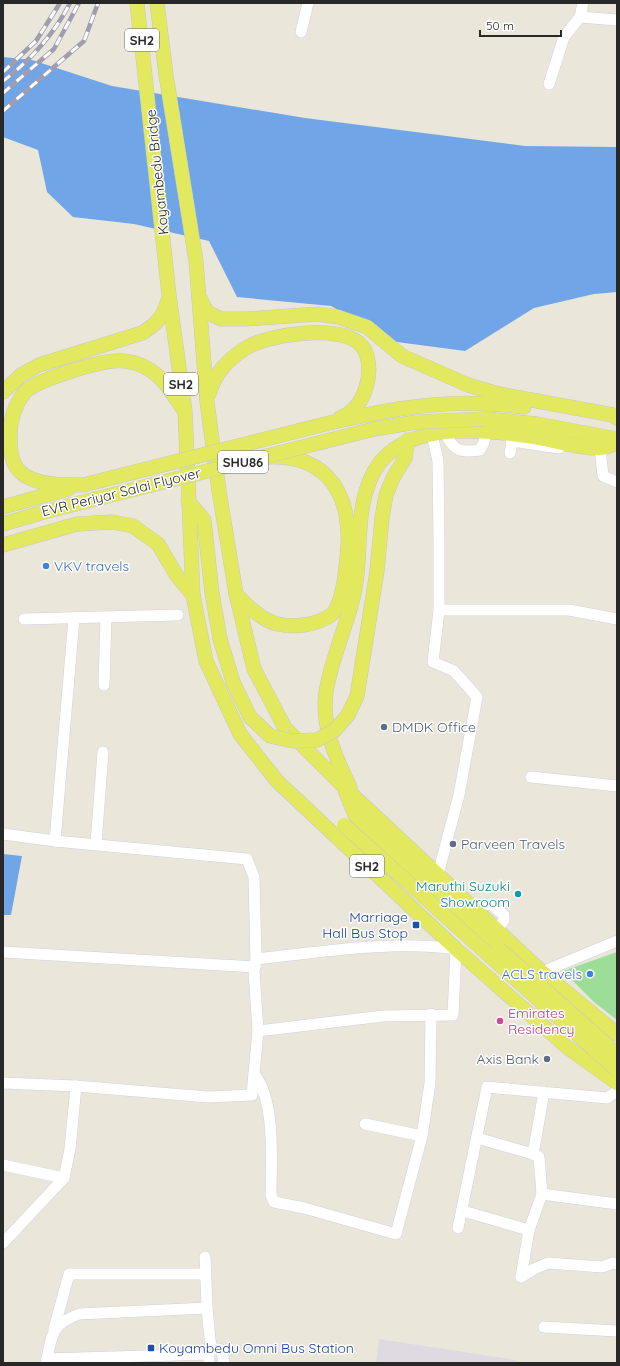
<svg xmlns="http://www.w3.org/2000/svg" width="620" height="1366" viewBox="0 0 620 1366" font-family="Quicksand,sans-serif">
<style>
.industrial{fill:#dfdae2}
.green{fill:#9cde98}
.water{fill:#70a6e8}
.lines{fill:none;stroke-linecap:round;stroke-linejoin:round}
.minor-casing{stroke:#d1cfe0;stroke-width:12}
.major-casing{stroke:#c7c7c7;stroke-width:15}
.minor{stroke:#fff;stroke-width:11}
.major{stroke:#e2e95f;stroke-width:14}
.rail-casing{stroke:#a09db1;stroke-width:4.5}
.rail{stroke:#fff;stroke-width:3;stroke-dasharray:9;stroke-linecap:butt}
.major-bridge-casing{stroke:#c7c7c7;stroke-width:15;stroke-linecap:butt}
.major-bridge{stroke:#e2e95f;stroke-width:14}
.shop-dot{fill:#3f7fe0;stroke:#fff;stroke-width:1.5}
.service-dot{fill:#5c6f8a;stroke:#fff;stroke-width:1.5}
.culture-dot{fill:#0f9aa8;stroke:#fff;stroke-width:1.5}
.transit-dot{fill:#1a4fb4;stroke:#fff;stroke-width:1.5}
.hotel-dot{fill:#d1479c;stroke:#fff;stroke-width:1.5}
.labels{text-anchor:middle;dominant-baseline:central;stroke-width:3;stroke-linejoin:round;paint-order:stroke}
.shield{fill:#fff;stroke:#686868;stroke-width:1}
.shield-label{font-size:13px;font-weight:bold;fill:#282828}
.street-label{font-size:14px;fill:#282828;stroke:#fff}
.shop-label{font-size:14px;fill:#366cbe;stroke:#fff;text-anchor:start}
.service-label{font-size:14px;fill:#4e5e75;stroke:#fff;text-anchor:start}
.culture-label{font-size:14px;fill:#0d838f;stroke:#fff;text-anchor:end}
.transit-label{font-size:14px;fill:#164399;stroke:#fff;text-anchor:end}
.hotel-label{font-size:14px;fill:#b23c85;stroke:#fff;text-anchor:start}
</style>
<rect width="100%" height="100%" fill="#eae7da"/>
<polygon class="industrial" points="379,1339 516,1360 517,1363 376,1363"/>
<polygon class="green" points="617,952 617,1020 594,1002 563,971"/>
<g class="water">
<polygon points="3,57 32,60 112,86 305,118 525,146 617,147 617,292 594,294 534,308 465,351 397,342 331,306 237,297 209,241 134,224 73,217 47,192 38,150 3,137"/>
<polygon points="3,854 22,856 11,915 3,915"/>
</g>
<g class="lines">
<g class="minor-casing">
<g id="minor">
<polyline points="580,17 617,20"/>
<polyline points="301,32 308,3"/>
<polyline points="549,84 564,37 580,17 583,3"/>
<path d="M 445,433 C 454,451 460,453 480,450 L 484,442 L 486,432"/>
<polyline points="432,434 438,461 439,543 439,610 433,662 454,671 477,697 459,795 438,874"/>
<polyline points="512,441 559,448"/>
<polyline points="600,448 603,476 617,482"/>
<polyline points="510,453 513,435"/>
<polyline points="439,610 569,610 617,619"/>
<polyline points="24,619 178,615"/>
<polyline points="104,685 106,617"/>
<polyline points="531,777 617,786"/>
<polyline points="3,834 55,841 247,859 254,877 256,959 254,971 258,1031 252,1095 208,1097 76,1086"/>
<polyline points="55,841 74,618"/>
<polyline points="96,844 103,752"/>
<polyline points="477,911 484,905 490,904 504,915 504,920 497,929"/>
<polyline points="3,952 255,967"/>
<path d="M 256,959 C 322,952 391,940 456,949 L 453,1015 L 383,1016 L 258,1031"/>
<polyline points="542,972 617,941"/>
<path d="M 254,1074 C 276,1100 271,1162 271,1195 L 274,1202 L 304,1208 L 396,1234 L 422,1136 L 430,1083 L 431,1014"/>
<polyline points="3,1083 76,1086 70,1149 64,1178 3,1243"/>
<polyline points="365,1124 422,1136"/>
<polyline points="477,1138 533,1154"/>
<polyline points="3,1165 64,1178"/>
<polyline points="542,1194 617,1204"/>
<polyline points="463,1211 529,1230 542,1194 539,1157 533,1154 544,1092"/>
<polyline points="458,1228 487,1087 607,1098 617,1091"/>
<polyline points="205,1257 207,1308 211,1349"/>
<polyline points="521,1277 534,1269 548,1263 602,1267 613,1263 617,1264"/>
<polyline points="521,1277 529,1230"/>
<polyline points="544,1327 617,1331"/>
<polyline points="54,1329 69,1274 206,1274"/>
<polyline points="47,1359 209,1354"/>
<path d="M 46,1363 C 53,1334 49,1326 79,1314 L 207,1308"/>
<polyline points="209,1363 209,1354 211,1349 219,1349 222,1351 224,1363"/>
</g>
</g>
<g class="major-casing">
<g id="major">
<polyline points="137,3 169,295 185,411 193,595 206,661 240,734 277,781 456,949 567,1047 617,1083"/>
<polyline points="157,3 166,75 196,261 207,402 219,491 236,594 254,669 285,728 343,786 542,972 617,1034"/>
<polyline points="199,297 207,312 221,319 246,319 318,314 338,317 367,327 402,356 468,385 499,394 613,415 617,418"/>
<path d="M 3,392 L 21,375 L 39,365 L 142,333 C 157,324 163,317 168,300"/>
<path d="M 209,394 C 215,373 227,360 246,348 C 268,334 339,324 360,344 C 370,353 370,373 367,384 C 363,400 355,412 340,418"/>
<polyline points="486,419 537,424 617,439"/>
<path d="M 333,422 C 369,414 407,406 445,404 C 471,402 498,404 524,407"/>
<path d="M 83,485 C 61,485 24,486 14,463 C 10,454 10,445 10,436 C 10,420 15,405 24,393 C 35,380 97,362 115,361 C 128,360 139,363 150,370 C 164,378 174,396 183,409"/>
<polyline points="188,501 204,520 212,593 220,639"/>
<polyline points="3,507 68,489"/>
<polyline points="3,545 77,524 112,522 133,526 158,544 177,576 193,595"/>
<polyline points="377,571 382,518 386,495 393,478 405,458 408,440"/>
<path d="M 236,594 C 246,605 263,621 278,624 C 294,628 317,625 331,615 C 341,607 345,579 346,567 C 347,556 349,544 348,533 C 346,485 320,455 270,457"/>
<path d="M 350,787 C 336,759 321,725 326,692 C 331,661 344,632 352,602 C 363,563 354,518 370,480 C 394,419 481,429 534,437 C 555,440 578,449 600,448 C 605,448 612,445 617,443"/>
<polyline points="345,790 355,815 499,949"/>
</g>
</g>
<use href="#minor" class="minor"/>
<use href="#major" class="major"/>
<g class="rail-casing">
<g id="rail">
<polyline points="3,72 36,41 60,3"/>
<path d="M 3,81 C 30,61 55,33 70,3"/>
<polyline points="3,93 54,49 79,3"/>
<polyline points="3,111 84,41 98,3"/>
</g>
</g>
<use href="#rail" class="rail"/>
<g class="major-bridge-casing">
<g id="major-bridge">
<polyline points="83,485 333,422"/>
<polyline points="3,524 44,512 374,429 417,422 486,419"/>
<polyline points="220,639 233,682 250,717 270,736 293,741 317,740 335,730 348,715 357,696 377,571"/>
<polyline points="344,825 617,1070"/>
<polyline points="499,949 617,1054"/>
</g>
</g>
<use href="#major-bridge" class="major-bridge"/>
</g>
<g class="shop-dot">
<circle cx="46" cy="566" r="4"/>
<circle cx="590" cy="974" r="4"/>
</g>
<g class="service-dot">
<circle cx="384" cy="727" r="4"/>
<circle cx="453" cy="844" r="4"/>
<circle cx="547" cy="1059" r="4"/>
</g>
<circle class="culture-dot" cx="518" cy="894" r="4"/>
<g class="transit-dot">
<rect x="412" y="921" width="8" height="8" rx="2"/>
<rect x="147" y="1344" width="8" height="8" rx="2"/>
</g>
<circle class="hotel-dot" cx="500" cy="1021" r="4"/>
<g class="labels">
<g class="shield">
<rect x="125" y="29" width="34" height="22" rx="3"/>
<rect x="164" y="373" width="34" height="22" rx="3"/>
<rect x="218" y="451" width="50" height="22" rx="3"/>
<rect x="350" y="855" width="34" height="22" rx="3"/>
</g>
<g class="shield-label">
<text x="142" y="40">SH2</text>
<text x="181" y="384">SH2</text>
<text x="243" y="462">SHU86</text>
<text x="367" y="866">SH2</text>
</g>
<g class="street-label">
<text transform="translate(157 172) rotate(-96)">Koyambedu Bridge</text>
<text transform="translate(121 492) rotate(-14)">EVR Periyar Salai Flyover</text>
</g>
<g class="shop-label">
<text x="54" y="566">VKV travels</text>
<text x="582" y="974" text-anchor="end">ACLS travels</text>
</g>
<g class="service-label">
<text x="392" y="727">DMDK Office</text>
<text x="461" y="844">Parveen Travels</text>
<text x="539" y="1059" text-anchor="end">Axis Bank</text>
</g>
<g class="culture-label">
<text x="510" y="886">Maruthi Suzuki<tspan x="510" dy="16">Showroom</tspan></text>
</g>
<g class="transit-label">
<text x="408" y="917">Marriage<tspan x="408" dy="16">Hall Bus Stop</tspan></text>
<text x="159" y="1348" text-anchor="start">Koyambedu Omni Bus Station</text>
</g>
<g class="hotel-label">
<text x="508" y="1013">Emirates<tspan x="508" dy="16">Residency</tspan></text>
</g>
</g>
<rect width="620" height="1366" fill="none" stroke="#282828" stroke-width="8"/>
<path d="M480 30v6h81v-6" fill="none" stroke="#282828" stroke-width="2"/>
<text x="486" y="30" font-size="12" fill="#282828" stroke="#ffffff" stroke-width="3" paint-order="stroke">50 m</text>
</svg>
